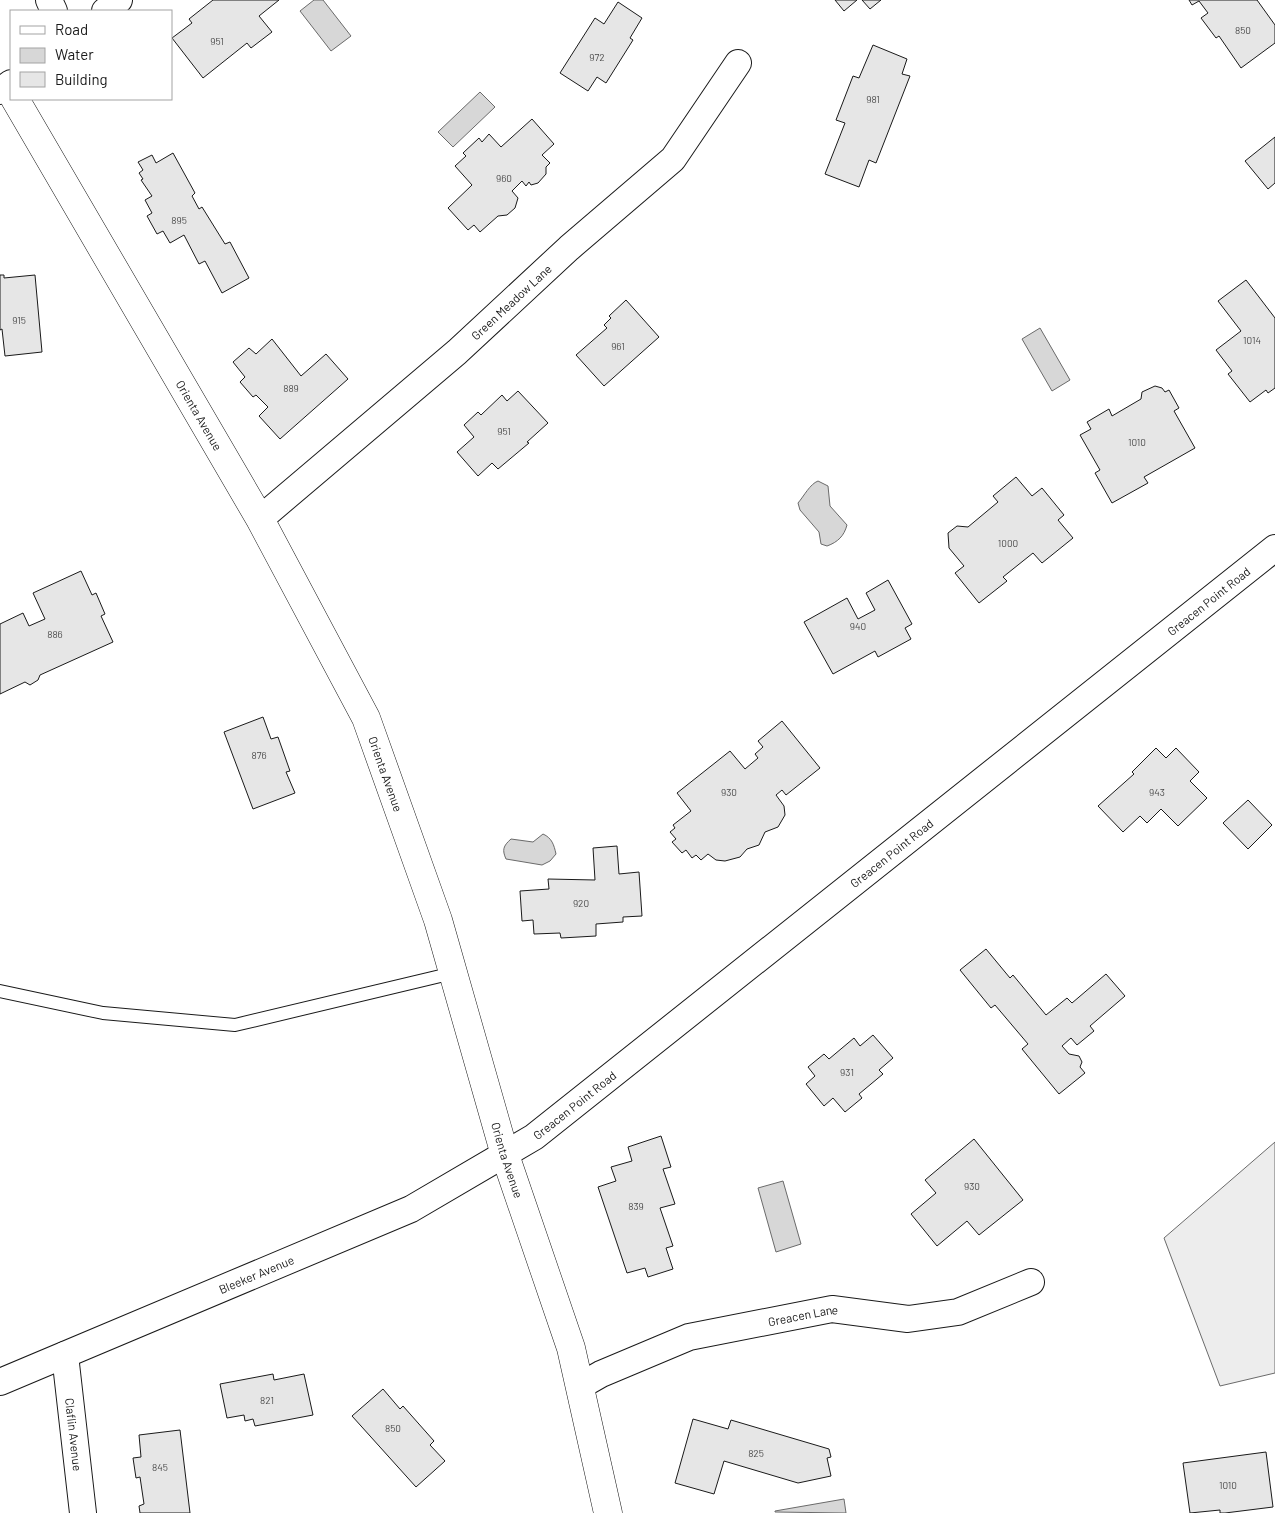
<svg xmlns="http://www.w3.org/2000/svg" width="1275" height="1513" viewBox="0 0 1275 1513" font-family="Barlow,sans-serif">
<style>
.built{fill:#ededed;stroke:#6a6a6a}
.water{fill:#d7d7d7;stroke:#6a6a6a}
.building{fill:#e6e6e6;stroke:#1a1a1a}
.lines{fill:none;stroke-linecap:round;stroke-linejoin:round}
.service-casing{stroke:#1a1a1a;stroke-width:14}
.minor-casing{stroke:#1a1a1a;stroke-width:28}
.tertiary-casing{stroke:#1a1a1a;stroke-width:29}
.service{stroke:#fff;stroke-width:12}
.minor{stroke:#fff;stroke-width:26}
.tertiary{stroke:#fff;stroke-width:28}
.labels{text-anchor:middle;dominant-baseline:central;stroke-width:4;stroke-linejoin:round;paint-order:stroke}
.number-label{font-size:10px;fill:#4d4d4d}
.street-label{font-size:12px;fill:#1a1a1a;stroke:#fff}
</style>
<rect width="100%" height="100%" fill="#fff"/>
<polygon class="built" points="1275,1142 1275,1373 1220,1386 1164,1238"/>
<g class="water">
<polygon points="314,0 323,0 351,36 331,51 300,11"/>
<polygon points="480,92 495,107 453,147 438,132"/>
<polygon points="1040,328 1070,380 1052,391 1022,339"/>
<path d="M 818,481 L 828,486 L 830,506 L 847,525 C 844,536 838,542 827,546 L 821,544 L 819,532 L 800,510 L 798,503 C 804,496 810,484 818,481 Z"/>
<path d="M 543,834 C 552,838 554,845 556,854 L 550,861 L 542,865 L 506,859 C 502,850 503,846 511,839 L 533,842 Z"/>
<polygon points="783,1181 801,1244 776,1252 758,1188"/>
<polygon points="844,1499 846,1513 775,1512 775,1511"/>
</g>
<g class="building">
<polygon points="213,0 279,0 259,16 272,32 251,48 247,43 203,78 172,38 192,23 189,19"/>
<polygon points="835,0 857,0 844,11"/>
<polygon points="862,0 881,0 870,9"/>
<polygon points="1189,0 1257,0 1275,25 1275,43 1241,68 1219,36 1216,38 1201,18 1208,13 1199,1 1192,5"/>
<polygon points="618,2 642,18 630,38 633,40 606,83 597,77 588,91 560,73 595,18 604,24"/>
<polygon points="873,45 907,59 902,74 910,76 876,163 869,160 859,187 825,174 845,123 836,120 853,76 859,78"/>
<polygon points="532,119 554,144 542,155 550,163 546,167 546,174 538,183 531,185 529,182 526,186 522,181 512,191 518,198 515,208 507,215 498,216 480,232 474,225 468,230 448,208 472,185 455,166 466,156 463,153 479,138 482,142 489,134 501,147"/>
<polygon points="1275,137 1275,183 1268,189 1245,161"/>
<polygon points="173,153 195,193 192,196 199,209 202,207 225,244 230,242 249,278 222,293 205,261 199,264 184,235 170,243 163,231 157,234 147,216 152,213 145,200 152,196 141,180 143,179 139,173 143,170 138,162 152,155 156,163"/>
<polygon points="0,275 4,275 4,278 35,275 42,352 5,356 2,329 0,330"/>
<polygon points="1246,280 1275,318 1275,388 1268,393 1266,390 1250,402 1228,374 1232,371 1216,350 1241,331 1218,301"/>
<polygon points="626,300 659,337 604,386 576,355 607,328 604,325 611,318 609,316"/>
<polygon points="272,339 301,376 326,354 348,379 280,439 259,416 268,407 256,395 253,397 240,382 245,377 233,362 249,348 256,354"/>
<polygon points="1155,386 1162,388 1165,392 1169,390 1179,408 1174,411 1195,448 1144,477 1148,483 1112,503 1095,473 1100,470 1080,435 1091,429 1087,422 1109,409 1112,416 1141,399 1142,392"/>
<polygon points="518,391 548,423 527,442 529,443 498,469 492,463 478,476 457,452 474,437 464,425 478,412 481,415 502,395 507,401"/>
<polygon points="1016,477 1032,496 1042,488 1064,515 1058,520 1073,538 1042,563 1033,553 1003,577 1007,581 979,603 955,573 964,566 949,548 948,533 957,526 968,527 998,502 993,496"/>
<polygon points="81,571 92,595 96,593 105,614 101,616 113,642 40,675 38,680 30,685 25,682 0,694 0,624 23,613 29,626 45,619 33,593"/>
<polygon points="888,580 912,624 905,628 911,639 878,657 875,651 833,674 804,622 847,598 858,619 875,610 866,593"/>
<polygon points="263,717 271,739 278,737 290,771 286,772 295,793 253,809 224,732"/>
<polygon points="782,721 820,768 786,795 782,790 776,795 784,806 785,815 778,827 765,832 759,845 747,849 740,857 725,861 716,860 708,854 701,860 696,855 692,858 686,850 682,853 672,842 676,839 670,832 675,828 673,825 691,811 677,793 730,751 745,769 758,758 755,754 763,747 758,741"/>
<polygon points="1156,748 1166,758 1176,748 1199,772 1190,781 1207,798 1178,826 1161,809 1147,823 1140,816 1123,832 1098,806 1134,774 1132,772"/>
<polygon points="1248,800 1272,825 1248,849 1223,823"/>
<polygon points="617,846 619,874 639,872 642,916 623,917 623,922 596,924 596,936 561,938 560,933 534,934 533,920 522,921 520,891 549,889 548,879 595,880 593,848"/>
<polygon points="986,949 1010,978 1013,975 1046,1015 1067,998 1072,1003 1106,974 1125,996 1090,1026 1094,1031 1077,1045 1071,1038 1062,1046 1069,1054 1079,1056 1082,1062 1080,1067 1085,1073 1059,1094 1022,1049 1028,1044 995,1005 991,1008 960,970"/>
<polygon points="873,1035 893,1058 879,1070 883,1074 859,1094 862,1098 845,1112 833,1098 824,1106 806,1084 815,1076 808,1067 824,1054 829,1059 854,1038 860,1046"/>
<polygon points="661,1136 671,1167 663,1169 675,1204 660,1208 673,1246 666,1248 673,1269 648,1277 645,1268 627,1273 598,1187 616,1181 611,1167 632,1161 628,1147"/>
<polygon points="974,1139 1023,1200 979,1235 967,1221 937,1246 911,1214 936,1193 925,1180"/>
<polygon points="273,1374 274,1380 304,1374 313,1415 255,1426 253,1419 245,1421 244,1415 227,1418 220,1384"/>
<polygon points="383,1389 400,1409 403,1406 434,1441 430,1445 445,1461 416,1487 352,1416"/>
<polygon points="693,1419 728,1429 731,1420 829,1449 831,1457 827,1458 831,1476 798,1483 724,1461 714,1494 675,1483"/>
<polygon points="180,1430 190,1513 140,1513 139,1506 144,1504 140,1477 136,1478 133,1458 141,1457 139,1435"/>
<polygon points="1266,1452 1273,1507 1225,1513 1220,1513 1220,1510 1190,1513 1183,1463"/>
</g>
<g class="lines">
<g class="service-casing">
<polyline id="service" points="0,991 103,1013 235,1025 453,973"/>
</g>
<g class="minor-casing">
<g id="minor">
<polyline points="49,0 54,11"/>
<polyline points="105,11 119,0"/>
<polyline points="0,91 11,83"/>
<path id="s1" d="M 260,519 L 457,352 L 569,248 L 673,159 L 738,63"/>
<path id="s2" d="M 65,1355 L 83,1513"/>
<path id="s3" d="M 0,1382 L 411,1209 L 534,1137 L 1275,548"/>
<path id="s4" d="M 580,1386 L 601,1374 L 689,1337 L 832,1309 L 908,1319 L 958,1312 L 1031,1282"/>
</g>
</g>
<g class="tertiary-casing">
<g id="tertiary">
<path id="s5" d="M 15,99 L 260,519 L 366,718 L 438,920 L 505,1155 L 571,1348 L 608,1513"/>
</g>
</g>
<use href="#service" class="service"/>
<use href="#minor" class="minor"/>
<use href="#tertiary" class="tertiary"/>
</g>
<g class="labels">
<g class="number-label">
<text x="1243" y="30">850</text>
<text x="217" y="41">951</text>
<text x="597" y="57">972</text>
<text x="873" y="99">981</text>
<text x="504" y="178">960</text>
<text x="179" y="220">895</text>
<text x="19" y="320">915</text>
<text x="1252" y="340">1014</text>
<text x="618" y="346">961</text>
<text x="291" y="388">889</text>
<text x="504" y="431">951</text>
<text x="1137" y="442">1010</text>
<text x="1008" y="543">1000</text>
<text x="858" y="626">940</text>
<text x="55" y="634">886</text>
<text x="259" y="755">876</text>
<text x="729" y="792">930</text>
<text x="1157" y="792">943</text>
<text x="581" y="903">920</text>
<text x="847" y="1072">931</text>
<text x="972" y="1186">930</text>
<text x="636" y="1206">839</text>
<text x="267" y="1400">821</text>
<text x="393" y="1428">850</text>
<text x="756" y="1453">825</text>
<text x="160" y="1467">845</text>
<text x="1228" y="1485">1010</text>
</g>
<g class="street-label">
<text stroke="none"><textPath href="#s1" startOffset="332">Green Meadow Lane</textPath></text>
<text stroke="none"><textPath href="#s5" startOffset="366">Orienta Avenue</textPath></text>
<text stroke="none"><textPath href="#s3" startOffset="1450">Greacen Point Road</textPath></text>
<text stroke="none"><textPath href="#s5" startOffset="771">Orienta Avenue</textPath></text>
<text stroke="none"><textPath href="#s3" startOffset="1045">Greacen Point Road</textPath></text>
<text stroke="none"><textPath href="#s3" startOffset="640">Greacen Point Road</textPath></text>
<text stroke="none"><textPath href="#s5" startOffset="1176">Orienta Avenue</textPath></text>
<text stroke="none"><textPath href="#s3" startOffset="278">Bleeker Avenue</textPath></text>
<text stroke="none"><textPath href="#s4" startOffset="236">Greacen Lane</textPath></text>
<text stroke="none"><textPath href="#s2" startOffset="80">Claflin Avenue</textPath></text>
</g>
</g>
<rect x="10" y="10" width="162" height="90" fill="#ffffff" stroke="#a3a3a3"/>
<rect x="20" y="26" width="25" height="8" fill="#ffffff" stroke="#a3a3a3"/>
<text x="55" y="35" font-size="15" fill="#1a1a1a">Road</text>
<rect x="20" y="48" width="25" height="15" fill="#d7d7d7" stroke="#a3a3a3"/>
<text x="55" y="60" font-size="15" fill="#1a1a1a">Water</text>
<rect x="20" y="72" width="25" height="15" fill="#e6e6e6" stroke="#a3a3a3"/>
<text x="55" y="85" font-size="15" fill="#1a1a1a">Building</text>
</svg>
